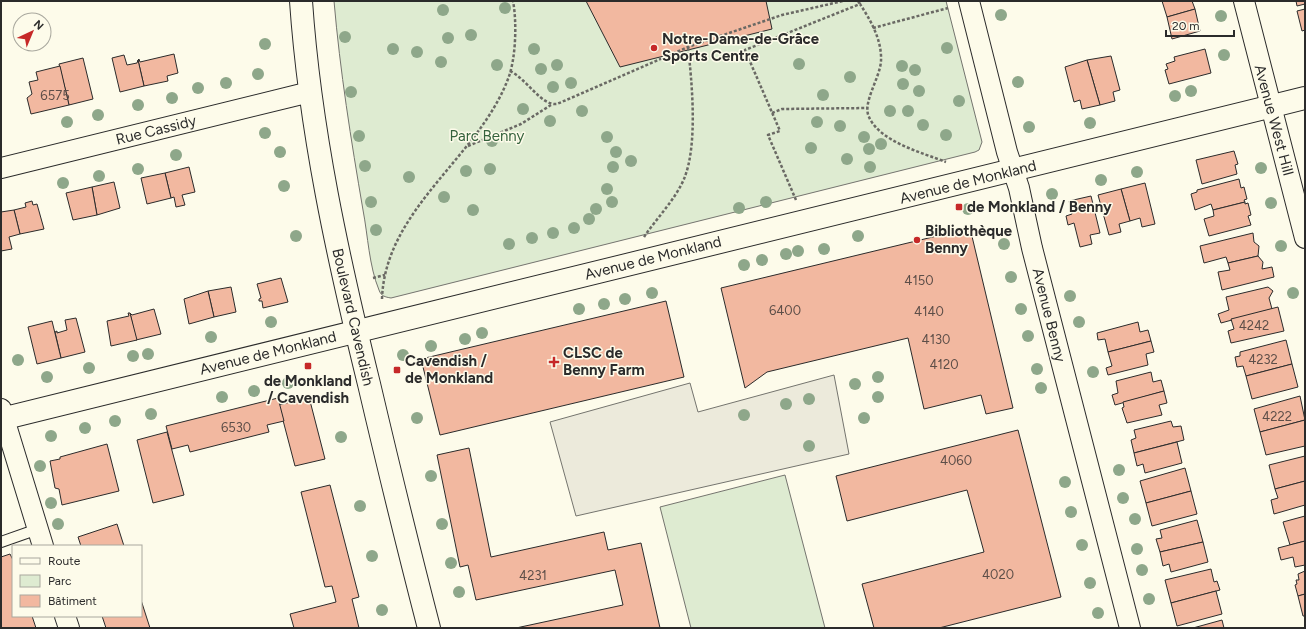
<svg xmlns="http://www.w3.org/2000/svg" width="1306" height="629" viewBox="0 0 1306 629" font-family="Figtree,sans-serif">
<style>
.green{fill:#deebd1;stroke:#74746e}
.parking{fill:#eceadb;stroke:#74746e}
.building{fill:#f2b8a0;stroke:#2b2b2b}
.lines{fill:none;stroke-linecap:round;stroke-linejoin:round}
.service-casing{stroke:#2b2b2b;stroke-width:12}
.minor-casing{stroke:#2b2b2b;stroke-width:22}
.tertiary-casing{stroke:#2b2b2b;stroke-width:24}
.secondary-casing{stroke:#2b2b2b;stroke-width:24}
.path{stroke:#6a6964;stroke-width:2.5;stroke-dasharray:3 2;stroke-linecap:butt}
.service{stroke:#fdfbea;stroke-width:10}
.minor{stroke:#fdfbea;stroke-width:20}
.tertiary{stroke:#fdfbea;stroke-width:22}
.secondary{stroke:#fdfbea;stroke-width:22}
.tree{fill:#8ea78a}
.poi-dot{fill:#c62828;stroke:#fdfbea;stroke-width:1.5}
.labels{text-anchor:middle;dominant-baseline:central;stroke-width:3;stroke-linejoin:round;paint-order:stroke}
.number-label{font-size:13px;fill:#5d4e48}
.poi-label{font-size:15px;font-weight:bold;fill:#2b2b2b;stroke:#fdfbea;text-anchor:start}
.street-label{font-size:15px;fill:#2b2b2b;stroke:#fdfbea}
.park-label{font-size:15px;fill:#34623c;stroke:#fdfbea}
</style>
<rect width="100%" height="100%" fill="#fdfbea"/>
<g class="green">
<path d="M 334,1 L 946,1 L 982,142 L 979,150 L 975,152 L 391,298 C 385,297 381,296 379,290 C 369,266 368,236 363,210 C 351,140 340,71 334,1 Z"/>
<polygon points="785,475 825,628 691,628 660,507"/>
</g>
<polygon class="parking" points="834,375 849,454 576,516 550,422 690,383 698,412"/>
<g class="building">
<polygon points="586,1 766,1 772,29 620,67"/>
<polygon points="1162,1 1192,1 1195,9 1167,17"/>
<polygon points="1296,1 1305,1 1305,4 1297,6"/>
<polygon points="1195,9 1200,31 1172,39 1167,17"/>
<polygon points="1305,9 1305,30 1302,31 1297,11"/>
<polygon points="1205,49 1211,73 1169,84 1165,70 1168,69 1166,64 1175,61 1174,57"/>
<polygon points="174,54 178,73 167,76 168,81 144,86 138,60 139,59 140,62"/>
<polygon points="124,55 127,65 137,63 138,60 144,86 120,92 112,58"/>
<polygon points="1111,56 1120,90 1113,92 1115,101 1100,105 1087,60"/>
<polygon points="83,58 93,99 69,105 59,64"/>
<polygon points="1087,60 1100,105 1082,109 1080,100 1074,102 1065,67"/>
<polygon points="60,66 69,105 31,114 27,98 32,94 29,82 38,80 36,72"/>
<polygon points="1234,151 1238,164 1235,165 1237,174 1202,184 1196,160"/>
<polygon points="189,167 195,192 182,195 185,205 176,207 174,197 171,198 165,173"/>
<polygon points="165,173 171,198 147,204 141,178"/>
<polygon points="1239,179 1241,188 1244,187 1247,199 1244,200 1245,202 1213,210 1211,204 1195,210 1191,194 1197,192 1197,190"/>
<polygon points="114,182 120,208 97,215 92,187"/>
<polygon points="1145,183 1155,224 1142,227 1140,218 1130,221 1121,189"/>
<polygon points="92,187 97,215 73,220 66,193"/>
<polygon points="1121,189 1130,221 1119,224 1121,232 1109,235 1098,195"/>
<polygon points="1091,196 1100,233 1090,235 1092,244 1080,247 1074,223 1068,225 1066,216 1072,214 1069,201"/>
<polygon points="32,201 33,205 37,204 44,229 20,234 14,210 26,207 25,203"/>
<polygon points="1245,202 1245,204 1248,203 1251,215 1248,216 1251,225 1209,236 1204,219 1214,216 1213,210"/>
<polygon points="14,210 20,234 9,237 12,249 1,251 1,212"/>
<polygon points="970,228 1013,408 986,414 981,395 924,409 908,338 767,372 745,388 721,288"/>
<polygon points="1253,233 1254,242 1259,246 1258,256 1228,263 1226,257 1204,263 1200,246"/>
<polygon points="1258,256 1263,262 1262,269 1272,267 1274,277 1222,290 1218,272 1230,270 1228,263"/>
<polygon points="281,278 288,302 263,308 262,301 259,301 259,299 261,298 257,284"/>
<polygon points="231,287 236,312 214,317 208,291"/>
<polygon points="1268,287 1273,291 1269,298 1272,309 1221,323 1218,314 1229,310 1226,297"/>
<polygon points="208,291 214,317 189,324 184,299"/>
<polygon points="666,301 684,377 440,435 421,359"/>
<polygon points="1278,307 1284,331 1231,343 1228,331 1234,329 1231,319"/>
<polygon points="154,309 161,334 136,340 130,313 132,315"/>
<polygon points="128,313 130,313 137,340 111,346 107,321 129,316"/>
<polygon points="76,318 85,352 61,358 55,332 57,331 57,333 67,330 65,320"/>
<polygon points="52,321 61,358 37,364 28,327"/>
<polygon points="1138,322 1140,332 1148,330 1151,341 1108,352 1105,339 1098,340 1097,333"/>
<polygon points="1286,340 1292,364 1246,376 1243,366 1237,367 1235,357 1240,356 1240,352"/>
<polygon points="1151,341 1154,352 1146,354 1148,365 1108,375 1106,368 1112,366 1108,352"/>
<polygon points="1292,364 1298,387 1252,399 1246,376"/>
<polygon points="1151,372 1153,382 1161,380 1164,391 1115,405 1112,395 1118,393 1116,381"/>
<polygon points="1164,391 1167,403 1159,405 1162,415 1127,423 1122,408 1124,407 1123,402"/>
<polygon points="1300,396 1305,420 1260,432 1254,409"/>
<polygon points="309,397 325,459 295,466 279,405"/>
<polygon points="278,398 284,421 267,425 269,432 190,452 188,445 172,449 166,426"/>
<polygon points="1305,420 1305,446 1266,455 1260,432"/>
<polygon points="1171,421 1173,427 1181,426 1184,440 1134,453 1131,440 1136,438 1134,430"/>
<polygon points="1018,430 1061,597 939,628 874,628 862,584 984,552 967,490 847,521 836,476"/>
<polygon points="167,432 184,495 153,503 137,440"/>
<polygon points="1177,442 1182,463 1145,473 1143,464 1137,466 1134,453"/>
<polygon points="107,444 119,491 62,505 59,489 55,488 50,461 60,459 60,457"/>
<polygon points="469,448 491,557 604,532 608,550 641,543 660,628 516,628 623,605 615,570 476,600 468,565 460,567 437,455"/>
<polygon points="1305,456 1305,481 1275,489 1269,465"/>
<polygon points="1185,468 1191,491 1146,503 1140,481"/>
<polygon points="1305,481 1305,505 1274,514 1271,500 1278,498 1275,489"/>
<polygon points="330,485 359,597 352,599 359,628 294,628 290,614 336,602 332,586 325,587 301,492"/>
<polygon points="1191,491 1197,514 1152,526 1146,503"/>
<polygon points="1305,516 1305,541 1290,545 1283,522"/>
<polygon points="1197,520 1203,542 1160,552 1156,539 1162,538 1160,530"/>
<polygon points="117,524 124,546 81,546 78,537"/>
<polygon points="1305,541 1305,565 1295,567 1293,557 1281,560 1278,548"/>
<polygon points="1203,542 1208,562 1171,572 1169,564 1163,566 1160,552"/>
<polygon points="10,554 13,560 13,616 32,616 36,628 1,628 1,557"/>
<polygon points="1211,569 1214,582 1217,581 1220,590 1171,603 1165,580"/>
<polygon points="1305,571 1305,594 1298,596 1295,585 1297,584 1296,580 1299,580 1298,574"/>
<polygon points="1216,591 1222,614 1177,626 1171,603"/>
<polygon points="1305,594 1305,616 1303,616 1298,596"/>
<polygon points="141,600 150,628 106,628 102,616 141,616"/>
<polygon points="1222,620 1224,628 1193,628"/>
</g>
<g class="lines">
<g class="service-casing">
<polyline id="service" points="1,542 38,529"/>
</g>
<g class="minor-casing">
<g id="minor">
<polyline points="969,1 1007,152 1019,188 1032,248 1130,628"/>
<polyline points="1244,1 1305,238"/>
<polyline points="1,168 310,92"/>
<polyline points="1,409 43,546"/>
<polyline points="65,616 69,628"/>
</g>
</g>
<g class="tertiary-casing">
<polyline id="tertiary" points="1,419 1305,98"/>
</g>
<g class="secondary-casing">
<path id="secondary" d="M 301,1 C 310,131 338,258 369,384 C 388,465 408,547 429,628"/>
</g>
<g class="path">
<polyline points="858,1 860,4"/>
<polyline points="873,28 948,8"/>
<path d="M 510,71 C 527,79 541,106 557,104 L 688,47 L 782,15 L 843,1"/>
<polyline points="772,113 782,109 867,108"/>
<polyline points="468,146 521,124 551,105"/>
<path d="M 796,200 L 768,135 L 780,131 L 745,50 L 860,4 C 871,21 882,40 881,61 C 880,78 862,103 869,117 C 880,142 923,153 946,162"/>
<path d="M 644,237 C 656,219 675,200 684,179 C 698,145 692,83 688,47"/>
<polyline points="373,278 385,275"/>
<path d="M 382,299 C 385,209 478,158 508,79 C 516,59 517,22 513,1"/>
</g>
<use href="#service" class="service"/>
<use href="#minor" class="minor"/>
<use href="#tertiary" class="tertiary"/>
<use href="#secondary" class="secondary"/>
</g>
<g class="tree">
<circle cx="505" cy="8" r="6"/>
<circle cx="443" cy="10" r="6"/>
<circle cx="1001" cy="15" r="6"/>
<circle cx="1221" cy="16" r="6"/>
<circle cx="471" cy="35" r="6"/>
<circle cx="345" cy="37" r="6"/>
<circle cx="448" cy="38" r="6"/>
<circle cx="265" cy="44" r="6"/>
<circle cx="947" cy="48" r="6"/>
<circle cx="393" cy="49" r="6"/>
<circle cx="534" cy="49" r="6"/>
<circle cx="417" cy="52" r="6"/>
<circle cx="1224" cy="55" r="6"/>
<circle cx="441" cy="62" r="6"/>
<circle cx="799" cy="64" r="6"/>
<circle cx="497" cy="65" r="6"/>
<circle cx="557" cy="65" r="6"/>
<circle cx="902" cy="66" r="6"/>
<circle cx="541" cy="69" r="6"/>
<circle cx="915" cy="70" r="6"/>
<circle cx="258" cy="74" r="6"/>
<circle cx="850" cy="77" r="6"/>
<circle cx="1018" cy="82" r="6"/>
<circle cx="226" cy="83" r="6"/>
<circle cx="571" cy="83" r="6"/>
<circle cx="903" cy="84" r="6"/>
<circle cx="553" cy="87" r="6"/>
<circle cx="198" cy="88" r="6"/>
<circle cx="919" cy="91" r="6"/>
<circle cx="1191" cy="91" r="6"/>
<circle cx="351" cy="92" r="6"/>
<circle cx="823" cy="95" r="6"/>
<circle cx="1175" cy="96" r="6"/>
<circle cx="172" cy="98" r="6"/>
<circle cx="959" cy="101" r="6"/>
<circle cx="138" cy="105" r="6"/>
<circle cx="523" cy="109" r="6"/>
<circle cx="582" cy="111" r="6"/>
<circle cx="890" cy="111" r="6"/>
<circle cx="908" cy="111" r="6"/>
<circle cx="98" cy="115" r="6"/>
<circle cx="550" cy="121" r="6"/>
<circle cx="67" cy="122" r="6"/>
<circle cx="817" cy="122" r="6"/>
<circle cx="1090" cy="123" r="6"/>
<circle cx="923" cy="125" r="6"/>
<circle cx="840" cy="126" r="6"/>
<circle cx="1029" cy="127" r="6"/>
<circle cx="265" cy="133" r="6"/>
<circle cx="946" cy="135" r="6"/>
<circle cx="359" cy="136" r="6"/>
<circle cx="607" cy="137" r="6"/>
<circle cx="864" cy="137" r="6"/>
<circle cx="492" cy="141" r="6"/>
<circle cx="881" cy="144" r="6"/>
<circle cx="811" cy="148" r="6"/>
<circle cx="869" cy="149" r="6"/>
<circle cx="280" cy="152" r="6"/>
<circle cx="616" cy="152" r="6"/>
<circle cx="176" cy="155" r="6"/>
<circle cx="847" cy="159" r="6"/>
<circle cx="631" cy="161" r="6"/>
<circle cx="365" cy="166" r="6"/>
<circle cx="613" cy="167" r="6"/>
<circle cx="870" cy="167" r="6"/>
<circle cx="1261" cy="168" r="6"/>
<circle cx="138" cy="169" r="6"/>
<circle cx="490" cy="169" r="6"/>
<circle cx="466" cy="171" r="6"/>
<circle cx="1137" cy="172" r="6"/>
<circle cx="99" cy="176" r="6"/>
<circle cx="409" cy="177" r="6"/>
<circle cx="1101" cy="180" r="6"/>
<circle cx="63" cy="183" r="6"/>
<circle cx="284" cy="186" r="6"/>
<circle cx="607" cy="189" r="6"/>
<circle cx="1052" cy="194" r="6"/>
<circle cx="444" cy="197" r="6"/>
<circle cx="371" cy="202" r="6"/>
<circle cx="612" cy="202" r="6"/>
<circle cx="766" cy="202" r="6"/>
<circle cx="1271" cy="203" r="6"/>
<circle cx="739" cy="208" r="6"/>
<circle cx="596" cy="209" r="6"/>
<circle cx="968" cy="209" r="6"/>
<circle cx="473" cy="210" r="6"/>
<circle cx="589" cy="219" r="6"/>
<circle cx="574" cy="228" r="6"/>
<circle cx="376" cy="230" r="6"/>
<circle cx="553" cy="233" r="6"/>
<circle cx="296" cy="236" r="6"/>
<circle cx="858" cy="236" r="6"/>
<circle cx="532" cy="238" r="6"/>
<circle cx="509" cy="244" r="6"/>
<circle cx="1004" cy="244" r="6"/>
<circle cx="1281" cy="246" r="6"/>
<circle cx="824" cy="249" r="6"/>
<circle cx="798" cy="251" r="6"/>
<circle cx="786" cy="254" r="6"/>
<circle cx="762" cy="260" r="6"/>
<circle cx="744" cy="265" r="6"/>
<circle cx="1011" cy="277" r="6"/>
<circle cx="652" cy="293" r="6"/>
<circle cx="1293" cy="293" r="6"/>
<circle cx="1070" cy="296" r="6"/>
<circle cx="625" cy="299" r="6"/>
<circle cx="604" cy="304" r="6"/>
<circle cx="579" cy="309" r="6"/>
<circle cx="1021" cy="309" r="6"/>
<circle cx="271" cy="322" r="6"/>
<circle cx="1079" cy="322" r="6"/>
<circle cx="482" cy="333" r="6"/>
<circle cx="1028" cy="336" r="6"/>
<circle cx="211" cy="337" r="6"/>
<circle cx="465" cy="339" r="6"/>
<circle cx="431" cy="346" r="6"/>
<circle cx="148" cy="354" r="6"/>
<circle cx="403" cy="355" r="6"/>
<circle cx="133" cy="356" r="6"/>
<circle cx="18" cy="360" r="6"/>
<circle cx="89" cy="368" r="6"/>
<circle cx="1037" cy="369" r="6"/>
<circle cx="1093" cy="372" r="6"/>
<circle cx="47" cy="377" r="6"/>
<circle cx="878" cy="377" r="6"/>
<circle cx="288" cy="383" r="6"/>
<circle cx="855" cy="384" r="6"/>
<circle cx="1041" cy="388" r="6"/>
<circle cx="254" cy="391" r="6"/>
<circle cx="222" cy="397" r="6"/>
<circle cx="878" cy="397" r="6"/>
<circle cx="809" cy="399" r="6"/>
<circle cx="786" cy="404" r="6"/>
<circle cx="151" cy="414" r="6"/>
<circle cx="744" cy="415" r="6"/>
<circle cx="417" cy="418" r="6"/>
<circle cx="864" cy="418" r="6"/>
<circle cx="115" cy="421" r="6"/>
<circle cx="85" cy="428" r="6"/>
<circle cx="51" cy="436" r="6"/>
<circle cx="341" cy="437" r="6"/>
<circle cx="809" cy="446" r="6"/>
<circle cx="40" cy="466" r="6"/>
<circle cx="1119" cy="470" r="6"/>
<circle cx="431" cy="476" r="6"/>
<circle cx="1065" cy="482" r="6"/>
<circle cx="1123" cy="498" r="6"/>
<circle cx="51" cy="503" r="6"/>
<circle cx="360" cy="506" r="6"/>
<circle cx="1071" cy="512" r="6"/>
<circle cx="1135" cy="519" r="6"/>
<circle cx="58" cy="524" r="6"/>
<circle cx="442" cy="524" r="6"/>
<circle cx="1082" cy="545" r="6"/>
<circle cx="1137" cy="549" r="6"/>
<circle cx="372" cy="556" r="6"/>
<circle cx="451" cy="563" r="6"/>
<circle cx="1142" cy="570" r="6"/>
<circle cx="1090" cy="583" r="6"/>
<circle cx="459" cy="592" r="6"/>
<circle cx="1149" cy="599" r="6"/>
<circle cx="382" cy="610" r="6"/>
<circle cx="1098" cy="613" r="6"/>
</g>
<g class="poi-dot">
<circle cx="654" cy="48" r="4"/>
<rect x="955" y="203" width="8" height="8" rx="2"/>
<circle cx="917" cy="240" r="4"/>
<path d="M552 356h4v4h4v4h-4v4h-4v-4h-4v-4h4z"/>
<rect x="304" y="362" width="8" height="8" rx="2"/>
<rect x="393" y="366" width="8" height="8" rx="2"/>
</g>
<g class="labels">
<g class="number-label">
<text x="55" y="95">6575</text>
<text x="919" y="280">4150</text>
<text x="785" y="310">6400</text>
<text x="929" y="311">4140</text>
<text x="1254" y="325">4242</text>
<text x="936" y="339">4130</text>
<text x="1263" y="359">4232</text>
<text x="944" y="364">4120</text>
<text x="1277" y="416">4222</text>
<text x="236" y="427">6530</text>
<text x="956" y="460">4060</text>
<text x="998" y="574">4020</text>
<text x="533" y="575">4231</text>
</g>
<g class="poi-label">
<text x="662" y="39">Notre-Dame-de-Grâce<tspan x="662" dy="17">Sports Centre</tspan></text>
<text x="967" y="207">de Monkland / Benny</text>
<text x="925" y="231">Bibliothèque<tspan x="925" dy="17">Benny</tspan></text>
<text x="563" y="353">CLSC de<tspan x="563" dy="17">Benny Farm</tspan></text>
<text x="405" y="361">Cavendish /<tspan x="405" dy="17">de Monkland</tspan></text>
<text x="308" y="381" text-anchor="middle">de Monkland<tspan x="308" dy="17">/ Cavendish</tspan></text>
</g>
<g class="street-label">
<text transform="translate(1274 120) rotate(75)">Avenue West Hill</text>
<text transform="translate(156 130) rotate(-14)">Rue Cassidy</text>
<text transform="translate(968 182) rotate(-14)">Avenue de Monkland</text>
<text transform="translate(653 258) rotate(-14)">Avenue de Monkland</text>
<text transform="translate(1049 315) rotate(76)">Avenue Benny</text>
<text transform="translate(353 317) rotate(77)">Boulevard Cavendish</text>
<text transform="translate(268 353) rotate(-14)">Avenue de Monkland</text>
</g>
<g class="park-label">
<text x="487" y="136">Parc Benny</text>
</g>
</g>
<rect width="1306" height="629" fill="none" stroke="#2b2b2b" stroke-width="4"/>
<rect x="12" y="545" width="130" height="72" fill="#fdfbea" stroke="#a9a89e"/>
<rect x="20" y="558" width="20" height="6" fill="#fdfbea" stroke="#a9a89e"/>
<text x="48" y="565" font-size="12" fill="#2b2b2b">Route</text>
<rect x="20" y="575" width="20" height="12" fill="#deebd1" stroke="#a9a89e"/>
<text x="48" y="585" font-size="12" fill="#2b2b2b">Parc</text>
<rect x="20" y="595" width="20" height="12" fill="#f2b8a0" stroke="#a9a89e"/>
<text x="48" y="605" font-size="12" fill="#2b2b2b">Bâtiment</text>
<g transform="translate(32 32) rotate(44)"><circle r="19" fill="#fdfbea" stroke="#a9a89e"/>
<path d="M0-3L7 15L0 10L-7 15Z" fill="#c62828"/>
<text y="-6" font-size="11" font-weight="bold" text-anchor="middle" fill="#2b2b2b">N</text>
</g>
<path d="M1166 30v6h68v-6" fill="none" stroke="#2b2b2b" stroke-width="2"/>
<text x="1172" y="30" font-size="12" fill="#2b2b2b" stroke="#fdfbea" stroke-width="3" paint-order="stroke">20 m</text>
</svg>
